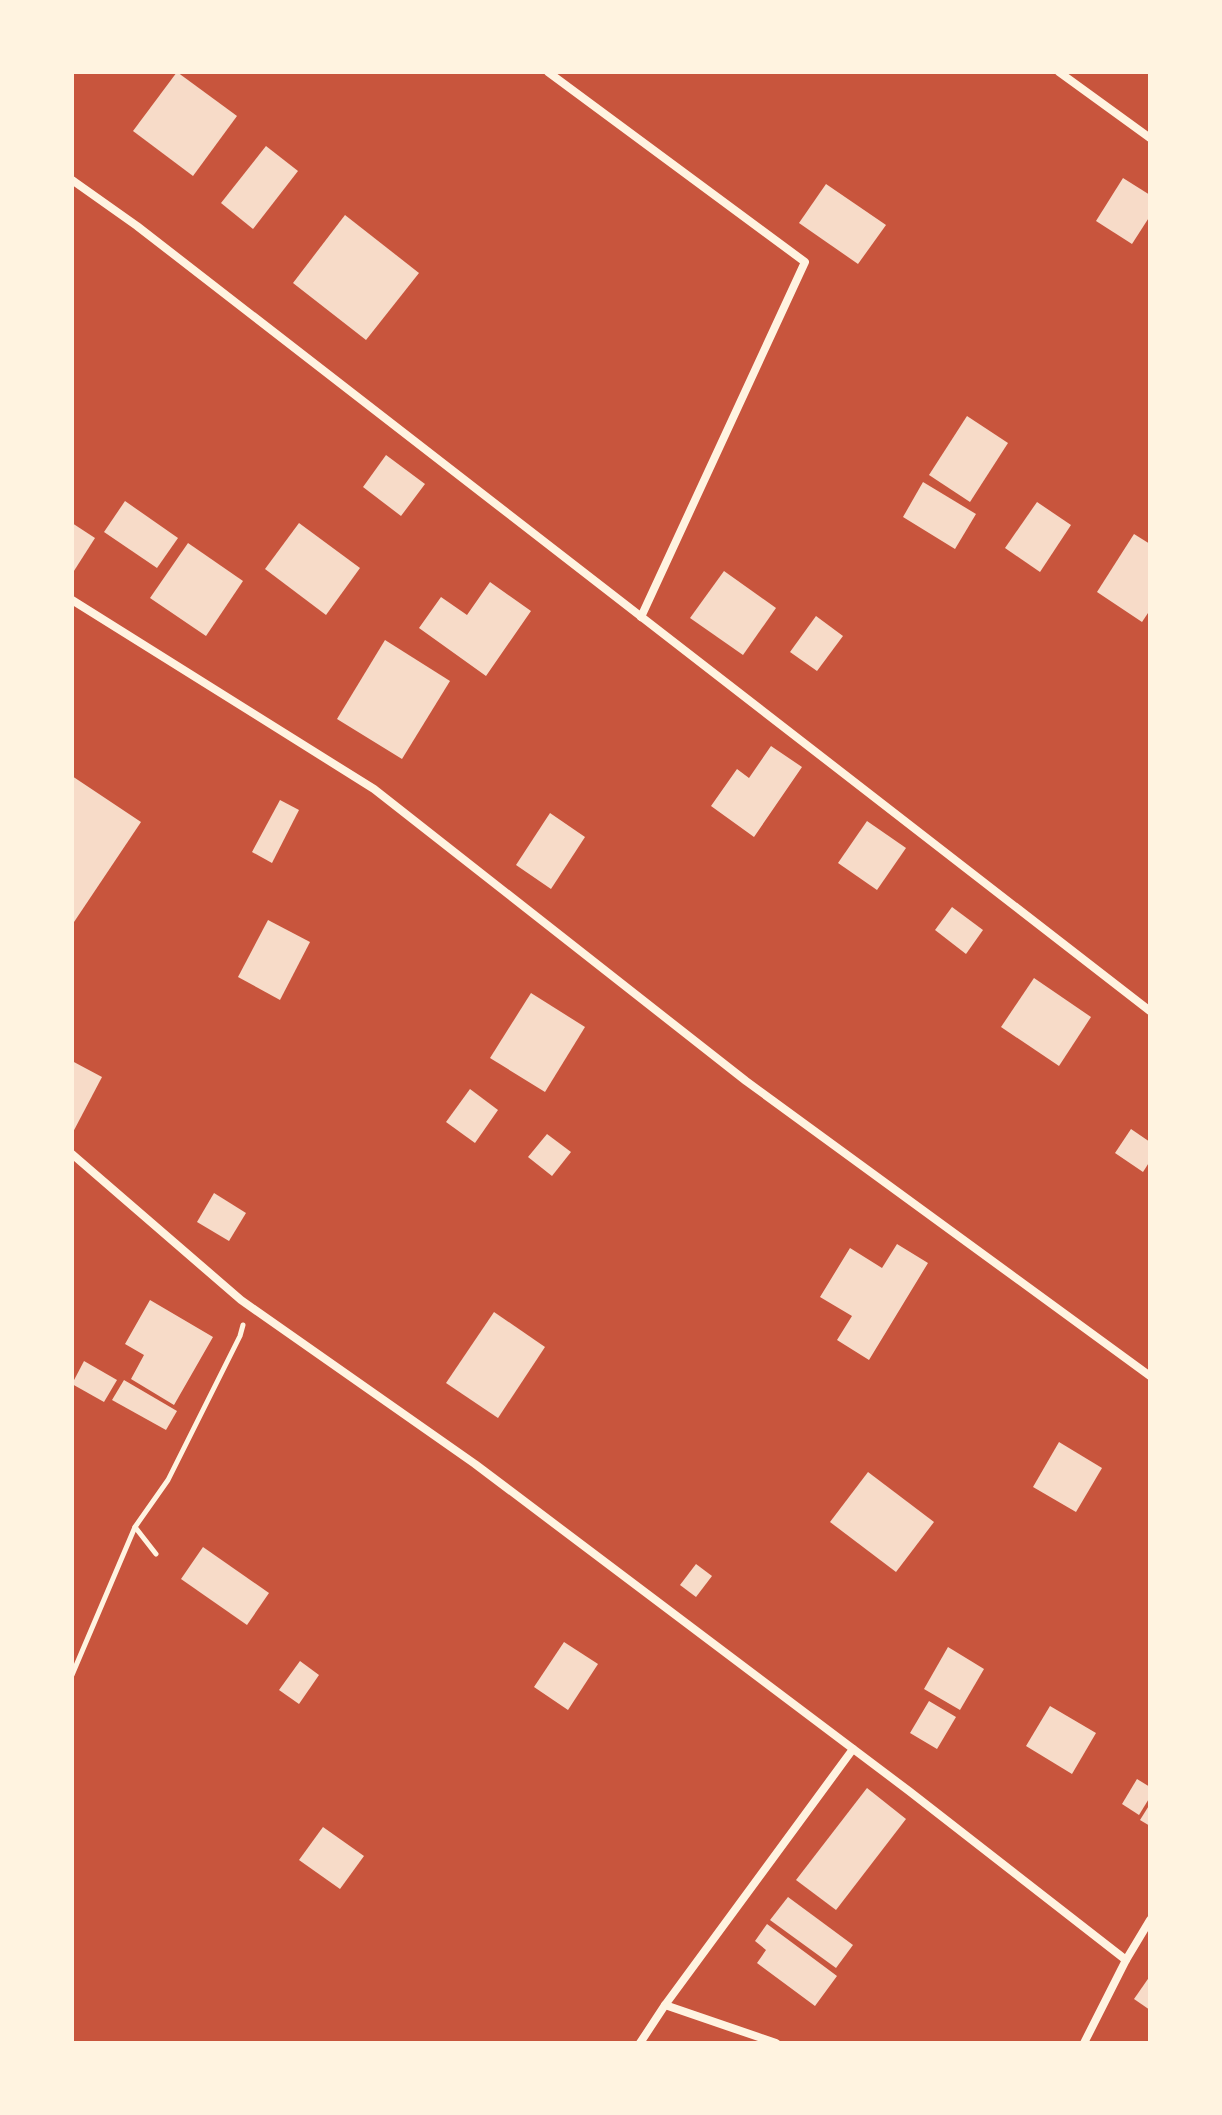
<svg xmlns="http://www.w3.org/2000/svg" width="1222" height="2115" viewBox="0 0 1222 2115" font-family="Manrope,sans-serif">
<style>
.building{fill:#f7dbc8}
.lines{fill:none;stroke-linecap:round;stroke-linejoin:round}
.path{stroke:#fff3e0;stroke-width:5}
.minor{stroke:#fff3e0;stroke-width:8}
</style>
<rect width="100%" height="100%" fill="#c8553d"/>
<g class="building">
<polygon points="177,72 237,116 193,176 133,131"/>
<polygon points="266,146 298,171 253,229 221,203"/>
<polygon points="1123,178 1150,195 1150,216 1132,244 1096,221"/>
<polygon points="826,184 886,225 858,264 799,223"/>
<polygon points="345,215 419,273 366,340 293,283"/>
<polygon points="967,416 1008,443 970,502 929,475"/>
<polygon points="386,455 425,484 401,516 363,487"/>
<polygon points="923,482 976,514 955,549 903,517"/>
<polygon points="125,501 178,538 157,568 104,532"/>
<polygon points="1037,502 1071,525 1040,572 1005,548"/>
<polygon points="72,523 95,538 72,574"/>
<polygon points="299,523 360,568 326,615 265,569"/>
<polygon points="1134,534 1150,544 1150,610 1142,622 1097,592"/>
<polygon points="188,543 243,581 206,636 150,598"/>
<polygon points="724,571 776,608 743,655 690,618"/>
<polygon points="490,582 531,611 486,676 419,628 441,597 467,615"/>
<polygon points="816,616 843,636 817,671 790,652"/>
<polygon points="385,640 450,681 402,759 337,719"/>
<polygon points="771,746 802,767 754,837 711,806 737,769 749,778"/>
<polygon points="72,776 141,822 72,925"/>
<polygon points="280,800 299,810 272,863 252,852"/>
<polygon points="550,813 585,837 551,889 516,865"/>
<polygon points="867,821 906,848 877,890 838,863"/>
<polygon points="952,907 983,930 966,954 935,930"/>
<polygon points="268,920 310,942 280,1000 238,977"/>
<polygon points="1034,978 1091,1017 1059,1066 1001,1027"/>
<polygon points="531,993 585,1027 545,1092 490,1058"/>
<polygon points="72,1061 102,1077 72,1134"/>
<polygon points="470,1089 498,1110 475,1143 446,1122"/>
<polygon points="1131,1129 1150,1142 1150,1161 1143,1172 1115,1153"/>
<polygon points="547,1134 571,1152 552,1176 528,1157"/>
<polygon points="214,1193 246,1213 229,1241 197,1222"/>
<polygon points="897,1244 928,1263 869,1360 837,1340 852,1316 820,1297 850,1248 882,1268"/>
<polygon points="150,1300 213,1337 174,1405 131,1379 144,1355 125,1344"/>
<polygon points="494,1312 545,1347 498,1418 446,1383"/>
<polygon points="84,1361 117,1380 104,1402 72,1384"/>
<polygon points="124,1380 177,1411 166,1430 112,1400"/>
<polygon points="1059,1442 1102,1468 1076,1512 1033,1487"/>
<polygon points="868,1472 934,1522 896,1572 830,1522"/>
<polygon points="203,1547 269,1593 247,1625 181,1579"/>
<polygon points="696,1564 712,1576 696,1597 680,1585"/>
<polygon points="564,1642 598,1664 568,1710 534,1687"/>
<polygon points="948,1647 984,1669 960,1710 924,1689"/>
<polygon points="300,1661 319,1675 299,1704 279,1690"/>
<polygon points="929,1701 956,1717 937,1749 910,1733"/>
<polygon points="1050,1706 1096,1733 1072,1774 1026,1746"/>
<polygon points="1137,1779 1150,1787 1150,1797 1139,1815 1122,1804"/>
<polygon points="867,1788 906,1819 836,1910 796,1880"/>
<polygon points="1150,1804 1150,1826 1140,1820"/>
<polygon points="323,1827 364,1856 340,1889 299,1860"/>
<polygon points="788,1897 853,1945 836,1968 770,1920"/>
<polygon points="767,1924 837,1976 815,2006 757,1963 766,1950 755,1941"/>
<polygon points="1150,1976 1150,2010 1134,1999"/>
</g>
<g class="lines">
<g class="path">
<polyline points="156,1554 135,1527 168,1480 240,1336 243,1325"/>
<polyline points="72,1675 135,1527"/>
</g>
<g class="minor">
<polyline points="548,72 805,262 641,617"/>
<polyline points="1059,72 1150,138"/>
<polyline points="72,180 137,226 1150,1011"/>
<polyline points="72,600 374,789 746,1081 1150,1376"/>
<polyline points="72,1154 241,1300 475,1464 909,1791 1126,1960 1150,1920"/>
<polyline points="640,2043 665,2005"/>
<polyline points="776,2043 665,2005 853,1749"/>
<polyline points="1084,2043 1126,1960"/>
</g>
</g>
<rect width="1222" height="2115" fill="none" stroke="#fff3e0" stroke-width="148"/>
</svg>
